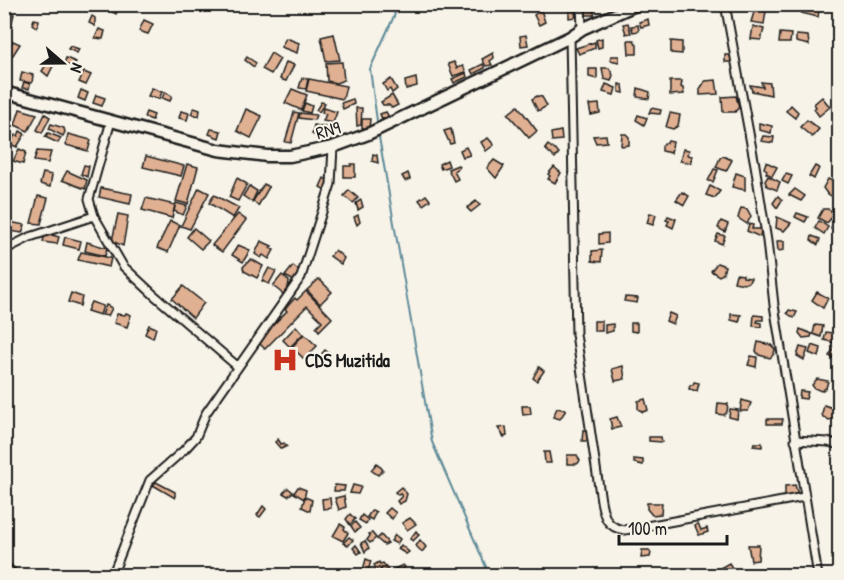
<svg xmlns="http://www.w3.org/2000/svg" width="844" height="580" viewBox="0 0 844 580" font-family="'Patrick Hand',sans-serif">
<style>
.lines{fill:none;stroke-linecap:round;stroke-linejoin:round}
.stream{stroke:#5e8a98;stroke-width:2}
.building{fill:#e0b092;stroke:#1c1c1c;stroke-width:1.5}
.street-casing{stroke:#1c1c1c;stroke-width:11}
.primary-casing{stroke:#1c1c1c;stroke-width:15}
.street{stroke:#f7f3e8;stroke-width:7}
.primary{stroke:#f7f3e8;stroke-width:10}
.labels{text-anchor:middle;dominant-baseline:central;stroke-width:4.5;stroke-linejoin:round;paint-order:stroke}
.street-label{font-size:18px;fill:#1c1c1c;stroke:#f7f3e8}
.poi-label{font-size:18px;font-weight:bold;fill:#1c1c1c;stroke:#f7f3e8;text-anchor:start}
</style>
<rect width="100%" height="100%" fill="#f7f3e8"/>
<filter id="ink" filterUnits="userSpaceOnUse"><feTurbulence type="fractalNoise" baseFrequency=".0167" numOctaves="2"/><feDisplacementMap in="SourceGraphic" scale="12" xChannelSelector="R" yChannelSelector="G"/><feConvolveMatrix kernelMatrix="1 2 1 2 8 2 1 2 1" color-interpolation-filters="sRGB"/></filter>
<g filter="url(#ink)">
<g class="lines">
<g class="stream">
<polyline points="377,121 370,69 395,14 388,4"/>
<polyline points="379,137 432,442 490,576"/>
</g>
</g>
<g class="building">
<polygon points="756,4 781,4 781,8 756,6"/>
<polygon points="112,6 119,9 116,14 109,10"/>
<polygon points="592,7 595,15 586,15 585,10"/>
<polygon points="802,7 819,10 818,17 801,13"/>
<polygon points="574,9 576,17 569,18 569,10"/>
<polygon points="755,9 766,11 764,24 751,22"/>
<polygon points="541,10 545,22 539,25 534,15"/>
<polygon points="4,11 14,14 12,22 4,19"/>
<polygon points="92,16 95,18 95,26 89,23"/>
<polygon points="34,19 39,20 37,28 32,24"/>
<polygon points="648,19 649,25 641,27 639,22"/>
<polygon points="144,20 153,24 148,34 139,31"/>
<polygon points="628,23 631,33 626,34 623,24"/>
<polygon points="638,25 639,31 633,32 631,26"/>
<polygon points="753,26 764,29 761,40 751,39"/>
<polygon points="99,29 105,31 103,39 95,38"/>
<polygon points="780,33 791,34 790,43 779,43"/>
<polygon points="334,34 340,60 326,61 321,37"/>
<polygon points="526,35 528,45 521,46 520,36"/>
<polygon points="796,35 808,36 809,45 796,42"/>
<polygon points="286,38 299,43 297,53 281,47"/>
<polygon points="602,38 602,47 598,48 596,40"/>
<polygon points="628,40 634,40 637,45 637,54 629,54"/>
<polygon points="13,41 20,44 13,55 8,54 8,48"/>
<polygon points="671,41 682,42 682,54 671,53"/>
<polygon points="595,42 595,48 579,54 576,48"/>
<polygon points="70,46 79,49 77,53 68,49"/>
<polygon points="271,53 280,59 271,74 262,69"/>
<polygon points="493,53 494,58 490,61 492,65 486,66 482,59"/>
<polygon points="4,55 11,57 8,67 4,66"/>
<polygon points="725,55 731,55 732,62 725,62"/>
<polygon points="611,56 619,56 619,62 610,60"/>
<polygon points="247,57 256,63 254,67 245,60"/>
<polygon points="66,58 76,62 73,67 64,64"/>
<polygon points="45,59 54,64 48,76 42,71 46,65 43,61"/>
<polygon points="286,62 294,65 286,81 280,79"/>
<polygon points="342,62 344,80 336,83 327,81 326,63"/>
<polygon points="454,62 457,68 463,66 466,72 453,76 448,64"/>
<polygon points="483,64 485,68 473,74 471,70"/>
<polygon points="602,68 609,68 613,75 611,81 604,79"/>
<polygon points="589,69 597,69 597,79 589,77"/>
<polygon points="22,72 33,75 32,83 20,81"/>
<polygon points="84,72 91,75 86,85 79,82"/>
<polygon points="466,73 467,77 454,83 452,79"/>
<polygon points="302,78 308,79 306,89 299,88"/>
<polygon points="416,78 417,86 406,89 405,81"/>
<polygon points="309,79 346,86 343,99 306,91"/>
<polygon points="391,79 397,89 392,93 390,89 387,91 383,84"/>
<polygon points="716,80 718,94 700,95 700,89 705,81"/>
<polygon points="670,81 682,81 681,87 683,88 684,94 670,95"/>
<polygon points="24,82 30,84 29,89 22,88"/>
<polygon points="761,82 770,83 771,95 752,91 750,85 763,87"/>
<polygon points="606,84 616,88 614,95 603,92"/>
<polygon points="619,84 623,85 624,93 619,92"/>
<polygon points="152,88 162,92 159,99 148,96"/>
<polygon points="638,88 650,92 649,99 637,97"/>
<polygon points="292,89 307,95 301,110 285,103"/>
<polygon points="81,90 88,93 85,101 78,98"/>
<polygon points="165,92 172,96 170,101 162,98"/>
<polygon points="96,95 105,98 102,106 93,103"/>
<polygon points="392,95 398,105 392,108 389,105 383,105 381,102"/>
<polygon points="537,96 542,97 547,106 538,111 532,99"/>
<polygon points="736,96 739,107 735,112 723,112 722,97"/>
<polygon points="822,97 830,107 819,116 814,109 816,107 814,104"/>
<polygon points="353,99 354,104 343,109 341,103"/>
<polygon points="321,102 325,103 319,112 316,110"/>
<polygon points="305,103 312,106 310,113 302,111"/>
<polygon points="599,104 600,113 591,115 589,105"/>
<polygon points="791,105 798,112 795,118 786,111"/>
<polygon points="518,106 537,131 529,138 508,114"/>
<polygon points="194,108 200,110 199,116 191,114"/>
<polygon points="323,108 337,112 333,123 323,121 326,114 322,113"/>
<polygon points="356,108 362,108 361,125 357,126"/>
<polygon points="651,108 661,110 660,114 649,113"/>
<polygon points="20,109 37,114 28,131 15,125"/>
<polygon points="246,109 262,116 251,138 237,131"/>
<polygon points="181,111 189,113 187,120 179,118"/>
<polygon points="146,112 154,115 152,120 144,117"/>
<polygon points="294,112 299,113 291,143 285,142"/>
<polygon points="386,112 389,117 382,119 380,114"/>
<polygon points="300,113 316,115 314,120 299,118"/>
<polygon points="670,113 680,115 678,126 673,129 666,127"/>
<polygon points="45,114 50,117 42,133 37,130"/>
<polygon points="638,115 647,118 644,125 636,120"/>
<polygon points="362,119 370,119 369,128 362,128"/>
<polygon points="807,120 819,129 812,137 800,127"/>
<polygon points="759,123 772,126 771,133 759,130"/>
<polygon points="51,124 64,128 65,132 63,136 49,129"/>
<polygon points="314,125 325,127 323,135 321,135 320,138 312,134"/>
<polygon points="211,129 221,131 219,138 209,134"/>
<polygon points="451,129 454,143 450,144 444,131"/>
<polygon points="20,131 25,134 17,147 10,144 15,135 18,136"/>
<polygon points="561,131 562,140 552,141 551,133"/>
<polygon points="48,133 61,138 58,143 45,137"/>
<polygon points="68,134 91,140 88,151 66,145"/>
<polygon points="622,134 626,134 629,137 629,145 621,146"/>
<polygon points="606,135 607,142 596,143 593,136"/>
<polygon points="763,136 774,137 773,143 761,141"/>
<polygon points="488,138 494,145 486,151 481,142"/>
<polygon points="668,141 673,142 671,153 662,151 662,146 665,143 667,143"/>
<polygon points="548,145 559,153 555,158 545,149"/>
<polygon points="466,147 470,155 463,157 460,150"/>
<polygon points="19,149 26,152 23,164 13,161"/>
<polygon points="683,149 689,150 688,155 692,156 691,163 680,161"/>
<polygon points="37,151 51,152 48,163 34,161"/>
<polygon points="373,154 377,155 378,163 372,161"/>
<polygon points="146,156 184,166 181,176 143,167"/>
<polygon points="723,156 732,160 726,171 716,167 720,158"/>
<polygon points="447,160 449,166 441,169 439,164"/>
<polygon points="494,160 504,166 496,178 487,168"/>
<polygon points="766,162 777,167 772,176 766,173 767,170 764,168"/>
<polygon points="4,163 11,166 9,171 4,170"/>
<polygon points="187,164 198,167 188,204 176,201"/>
<polygon points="351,164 355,164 355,177 344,177 344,166 351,166"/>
<polygon points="84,165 89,166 87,177 81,174"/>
<polygon points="458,165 459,167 454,171 458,179 454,181 448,169"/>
<polygon points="815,166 819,168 814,179 809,176"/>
<polygon points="554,167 561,173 555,183 548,179 550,176 548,174"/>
<polygon points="714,169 718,170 713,182 708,181"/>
<polygon points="67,171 87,180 85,189 62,180"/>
<polygon points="43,173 52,175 50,187 40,184"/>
<polygon points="408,173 410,179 405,181 402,176"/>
<polygon points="736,173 745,176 745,190 732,187"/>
<polygon points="786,174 792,176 788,184 782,181"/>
<polygon points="768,176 780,182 777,190 767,186 765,181"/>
<polygon points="328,177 327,191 320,187 324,178 327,180"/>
<polygon points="237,178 247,184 238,201 229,197"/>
<polygon points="828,179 839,184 833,196 828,195 823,188"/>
<polygon points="264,184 269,187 258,206 253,201"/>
<polygon points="249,186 257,191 252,202 243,196"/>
<polygon points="710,186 720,191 715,198 706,195"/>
<polygon points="101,188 132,194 130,204 99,197"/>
<polygon points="199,188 209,193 190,229 181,226"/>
<polygon points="795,189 805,196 801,201 789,195"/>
<polygon points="349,190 358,198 353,203 344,196"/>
<polygon points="682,192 689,196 684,205 676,200"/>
<polygon points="214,195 239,208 233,218 209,203"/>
<polygon points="426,195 430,200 423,205 419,200"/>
<polygon points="38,196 48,198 41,224 31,223"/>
<polygon points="778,196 782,200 777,208 773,203"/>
<polygon points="146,198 175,205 172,218 142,210"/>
<polygon points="361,200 363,207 358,210 356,203"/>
<polygon points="476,201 480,205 471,212 467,208"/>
<polygon points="176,203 187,206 183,215 174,211"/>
<polygon points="741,208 747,209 751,216 747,224 738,218"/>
<polygon points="823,209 828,209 833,212 833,216 827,223 818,218"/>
<polygon points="650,213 656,215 653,225 647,223"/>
<polygon points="797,213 808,217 805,222 795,217"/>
<polygon points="118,214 128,216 123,246 112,241"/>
<polygon points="238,214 246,220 222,252 212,245"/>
<polygon points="358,215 360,222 357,225 354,217"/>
<polygon points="668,216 676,219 673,228 667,225 669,221 666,220"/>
<polygon points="777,217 791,223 784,231 776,228"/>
<polygon points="4,221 25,225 22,233 4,230"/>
<polygon points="170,221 180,225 168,252 157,248"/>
<polygon points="721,221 728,224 725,232 718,228"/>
<polygon points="819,221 828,227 824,234 815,228"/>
<polygon points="834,221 840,221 840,234 831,229"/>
<polygon points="749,224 753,225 752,229 761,229 760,237 747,231"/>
<polygon points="194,228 209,241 201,249 187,237"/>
<polygon points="45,233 59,237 57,244 43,242"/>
<polygon points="608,233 608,243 599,244 599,234"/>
<polygon points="718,234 725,236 722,244 715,241"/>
<polygon points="812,236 820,239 818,245 811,240"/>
<polygon points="65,237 81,241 79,249 63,245"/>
<polygon points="261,241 272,246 270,248 274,250 269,259 263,255 261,258 255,254"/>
<polygon points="777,241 784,241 784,250 778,251"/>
<polygon points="87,242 107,248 105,256 85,251"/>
<polygon points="238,245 250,250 243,262 232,255"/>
<polygon points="335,250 344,258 341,264 330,256"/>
<polygon points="602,250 601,262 592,261 592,251"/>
<polygon points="81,252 111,258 109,267 78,260"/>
<polygon points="251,259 263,266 257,278 244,271 243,267"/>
<polygon points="717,263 725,266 723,274 719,276 711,271"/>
<polygon points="293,266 301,272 296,282 285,276"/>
<polygon points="269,268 276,271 269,284 262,281"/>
<polygon points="736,274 743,275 743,277 751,278 749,282 744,284 734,282"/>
<polygon points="282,275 289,281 288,288 283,294 273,286"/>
<polygon points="319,279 332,292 320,304 307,290"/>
<polygon points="183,286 204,303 193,318 172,299"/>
<polygon points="306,291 332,318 319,331 316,327 322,321 307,306 265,349 257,341 287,311 285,309 295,298 297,300"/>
<polygon points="817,292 828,298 823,308 812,300"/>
<polygon points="71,293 82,297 80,306 68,302"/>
<polygon points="838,294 840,295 840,305 834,300"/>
<polygon points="625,297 638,298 637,303 624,301"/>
<polygon points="91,302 103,306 100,315 87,311"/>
<polygon points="106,305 112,308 108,316 102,315"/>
<polygon points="789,310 797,312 794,318 787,313"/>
<polygon points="126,313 131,315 127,327 114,323 117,314 125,315"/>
<polygon points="669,313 676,316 673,324 666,321"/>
<polygon points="731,314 741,315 739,322 731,320"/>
<polygon points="754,315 763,316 763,320 758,320 757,322 761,323 761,327 753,326"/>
<rect x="594" y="321" width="8" height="10"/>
<polygon points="631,323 637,323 637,332 631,331"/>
<polygon points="613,324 613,331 605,333 605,325"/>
<polygon points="149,325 156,328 153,338 145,334"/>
<polygon points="815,325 823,326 821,337 813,334"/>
<polygon points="296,326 303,334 290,347 283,340"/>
<polygon points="800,329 812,334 811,337 803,338 799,333"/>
<polygon points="833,331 838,333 835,343 824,340 826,332 832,333"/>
<polygon points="304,334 317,346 311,352 317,359 325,350 331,355 321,366 309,354 304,359 292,347"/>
<polygon points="758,342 771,345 775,349 774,354 770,358 759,355 756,351"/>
<polygon points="812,345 821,348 819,357 809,353"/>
<polygon points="800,347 808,349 804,360 797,356"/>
<polygon points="833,350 838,353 835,359 829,356"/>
<polygon points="751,356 757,357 756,367 748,365"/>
<polygon points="623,366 625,379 615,381 612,369"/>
<polygon points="539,367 544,371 537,381 533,378"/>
<polygon points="817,379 828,381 826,388 821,391 814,388 812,385"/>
<polygon points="694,382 699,383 697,391 689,389 690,385 693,385"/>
<polygon points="800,391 808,392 806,399 799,398"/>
<polygon points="645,399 648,410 643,412 638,409 638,401"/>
<polygon points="742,400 751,403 748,411 740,411"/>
<polygon points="718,403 728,404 727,412 724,415 717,414"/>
<polygon points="824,405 836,409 834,418 829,420 823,417 822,414"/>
<polygon points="522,406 530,406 531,414 523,415"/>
<polygon points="557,408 566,410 560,419 553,417"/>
<polygon points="730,409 738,410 737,419 729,417"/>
<polygon points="617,417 621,427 612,429 610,419"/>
<polygon points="767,419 783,419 782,424 767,424"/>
<polygon points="506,427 507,436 504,437 498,428"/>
<polygon points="583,430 589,430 590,441 582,441"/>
<polygon points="649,437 661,437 662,442 649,441"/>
<polygon points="278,439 281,444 284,443 287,446 281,449 275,442"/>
<polygon points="754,443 762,443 762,447 753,446"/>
<polygon points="544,452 549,452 551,463 545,463"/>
<polygon points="567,455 577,455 580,461 577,464 567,464"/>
<polygon points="634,459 643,460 643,465 634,463"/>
<polygon points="377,463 383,470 378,475 371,470"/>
<polygon points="156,482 175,492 175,498 153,485"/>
<polygon points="335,485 345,486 344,491 334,491"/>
<polygon points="353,485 361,487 358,494 350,493"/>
<polygon points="795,485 798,494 795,497 785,498 785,486"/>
<polygon points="298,487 306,490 304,499 294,493"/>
<polygon points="401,487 407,494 405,501 399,504 397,501 402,496 400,494 398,495 395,492"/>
<polygon points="288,488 293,492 288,496 283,493"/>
<polygon points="344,496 346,507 339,510 335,498"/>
<polygon points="305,497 312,500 310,511 302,507"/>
<polygon points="330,498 331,508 323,509 322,499"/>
<polygon points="647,503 662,503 661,514 652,515 647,509"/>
<polygon points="263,506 266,509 260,517 257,515"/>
<polygon points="390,508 396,513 392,519 385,513"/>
<polygon points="372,510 376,512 372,520 367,517"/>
<polygon points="350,514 355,519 350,525 346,519"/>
<polygon points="362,515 368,520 366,524 359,520"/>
<polygon points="410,518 416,524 407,530 402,523"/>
<polygon points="355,522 360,528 355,532 351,526"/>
<polygon points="698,523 701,530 707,528 708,532 699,535 695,526"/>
<polygon points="340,524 345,527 344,529 348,533 343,541 333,536"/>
<polygon points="416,531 419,535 413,541 410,539"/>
<polygon points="372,533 376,538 370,543 367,540 370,536 369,534"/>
<polygon points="381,535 388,543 384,545 377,539"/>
<polygon points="395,535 400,539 397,544 391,541"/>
<polygon points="349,537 353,540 348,546 343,543"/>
<polygon points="420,540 426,547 422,552 416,546"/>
<polygon points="365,541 369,548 365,552 361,543"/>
<polygon points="356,545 361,552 358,554 353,548"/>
<polygon points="401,545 409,552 406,554 398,549"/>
<polygon points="748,545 759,545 758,560 751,561"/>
<polygon points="642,550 649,550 651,553 650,557 641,558"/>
<polygon points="366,559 371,561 368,571 363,570"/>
<polygon points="379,562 380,564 383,563 388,569 383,572 381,569 378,572 374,565"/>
<polygon points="729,563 734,571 724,576 720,568"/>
<polygon points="403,565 405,567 398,574 394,569"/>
<polygon points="44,571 53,574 41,576"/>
</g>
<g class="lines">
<g class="street-casing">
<g id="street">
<polyline points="581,4 582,29"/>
<polyline points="725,4 755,165 767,241 774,305 818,576"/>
<path d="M 570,37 L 576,334 L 601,501 C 604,517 607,528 625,530 L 804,497"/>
<polyline points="111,121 89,199 94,216 123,266 154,295 237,366"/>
<polyline points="4,250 30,237 94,216"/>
<polyline points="795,440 828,442 840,445"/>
<polyline points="4,565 16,576"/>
<polyline points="112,576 150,480 184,450 196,437 206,413 301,277 331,184 333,147"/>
</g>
</g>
<g class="primary-casing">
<polyline id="primary" points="4,92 218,150 267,156 290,156 333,147 368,134 570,37 582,29 638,4"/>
</g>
<use href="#street" class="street"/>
<use href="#primary" class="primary"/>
</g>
</g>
<defs>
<g id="hospital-bare" transform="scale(2.07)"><path d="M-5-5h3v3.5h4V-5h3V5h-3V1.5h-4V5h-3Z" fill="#c8321e" stroke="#f7f3e8" stroke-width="2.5" paint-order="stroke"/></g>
</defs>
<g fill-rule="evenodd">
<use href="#hospital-bare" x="285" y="360"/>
</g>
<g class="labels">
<g class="street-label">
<text transform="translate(328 130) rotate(-16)">RN9</text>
</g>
<g class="poi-label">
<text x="305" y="360">CDS Muzitida</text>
</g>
</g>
<rect width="844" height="580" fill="none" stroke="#f7f3e8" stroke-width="24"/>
<rect x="12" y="12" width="820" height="556" fill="none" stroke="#1c1c1c" stroke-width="2" filter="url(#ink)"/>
<g transform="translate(63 63) rotate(110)" stroke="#f7f3e8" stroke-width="4.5" paint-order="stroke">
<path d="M0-4.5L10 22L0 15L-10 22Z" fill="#1c1c1c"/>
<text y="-9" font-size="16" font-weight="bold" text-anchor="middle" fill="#1c1c1c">N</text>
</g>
<path d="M619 535v9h108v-9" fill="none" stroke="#1c1c1c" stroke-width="3"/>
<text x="628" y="535" font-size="18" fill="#1c1c1c" stroke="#f7f3e8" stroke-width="4.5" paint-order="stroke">100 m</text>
</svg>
